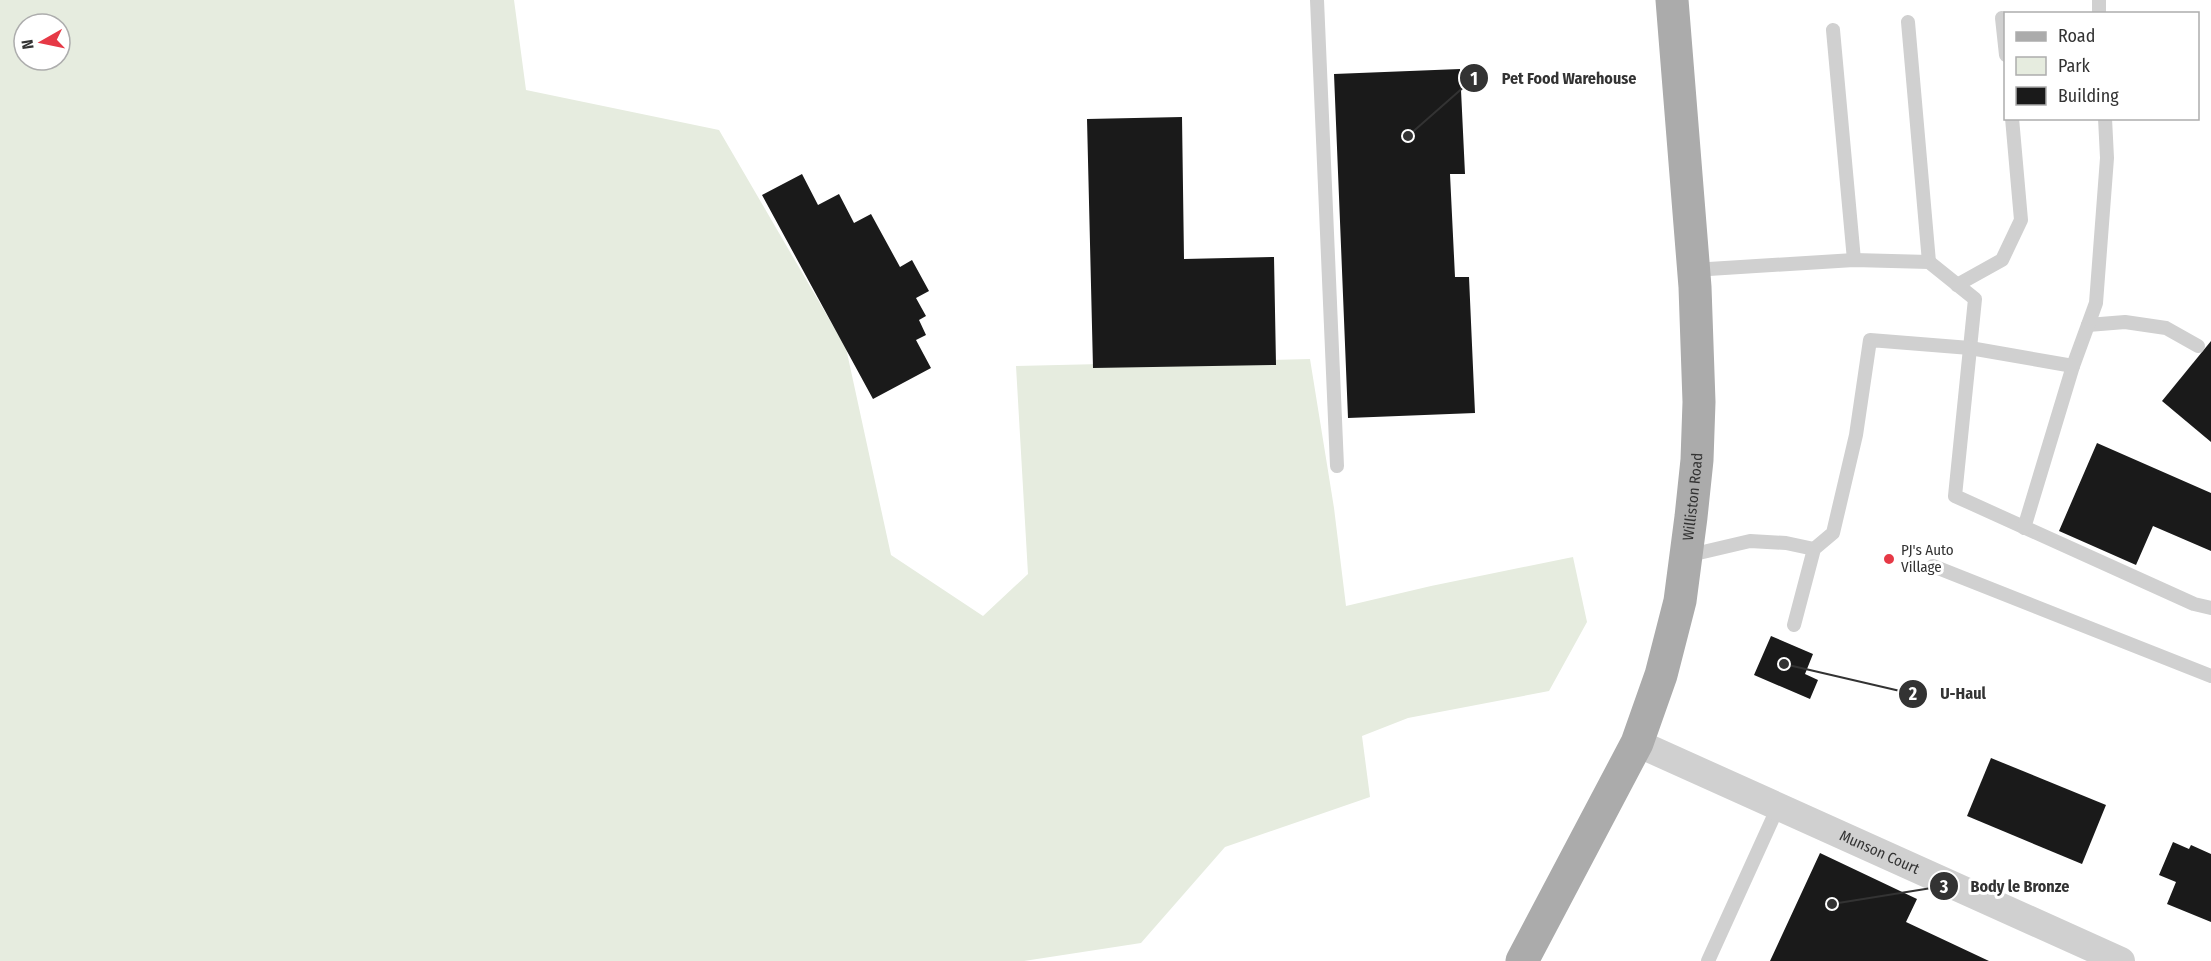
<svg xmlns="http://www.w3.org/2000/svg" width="2211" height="961" viewBox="0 0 2211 961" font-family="'Fira Sans Condensed',sans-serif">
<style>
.green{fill:#e6ecdf;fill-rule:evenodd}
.building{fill:#1a1a1a}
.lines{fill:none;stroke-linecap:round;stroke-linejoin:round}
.service{stroke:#d0d0d0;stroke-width:14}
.minor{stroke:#d0d0d0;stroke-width:28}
.primary{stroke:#ababab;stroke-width:33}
.poi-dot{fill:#e63946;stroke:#fff;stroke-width:2}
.labels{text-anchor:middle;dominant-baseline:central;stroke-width:6;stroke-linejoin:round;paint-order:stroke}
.street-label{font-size:15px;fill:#333;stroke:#fff}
.poi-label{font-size:15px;fill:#333;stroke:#fff;text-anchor:start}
.leader{fill:none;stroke:#333;stroke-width:2}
.callout-dot{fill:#333;stroke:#fff;stroke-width:2}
.mark-label{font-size:18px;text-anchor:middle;font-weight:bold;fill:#fff}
.callout-label{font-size:16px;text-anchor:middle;font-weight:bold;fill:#333;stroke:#fff;stroke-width:6;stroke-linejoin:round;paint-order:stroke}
</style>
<rect width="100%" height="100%" fill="#fff"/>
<path class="green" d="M 0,0 L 514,0 L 526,90 L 719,130 L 846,348 L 891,555 L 983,616 L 1028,574 L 1016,366 L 1310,359 L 1334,508 L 1346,606 L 1431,586 L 1573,557 L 1587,622 L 1549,691 L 1408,718 L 1362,736 L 1370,797 L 1225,847 L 1141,943 L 1024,961 L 0,961 ZM 24,24 L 60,24 L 60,60 L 24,60 Z"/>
<g class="building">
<polygon points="1460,69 1465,174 1450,174 1455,277 1469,277 1475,413 1348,418 1334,74"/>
<polygon points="1182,117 1184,259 1274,257 1276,365 1093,368 1087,119"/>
<polygon points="802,174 818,205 839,194 854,223 871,214 900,267 912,260 929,291 916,298 926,316 919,320 926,335 916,340 931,368 873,399 762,195"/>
<polygon points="2211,341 2211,442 2162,401"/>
<polygon points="2097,443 2211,493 2211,551 2153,526 2136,565 2059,531"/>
<polygon points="1771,636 1813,654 1805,674 1818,680 1810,699 1754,675"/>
<polygon points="1991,758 2106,805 2082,864 1967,816"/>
<polygon points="2173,842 2189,849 2191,845 2211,854 2211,922 2167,904 2176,882 2159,875"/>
<polygon points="1820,853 1917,899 1906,922 1989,961 1770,961"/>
</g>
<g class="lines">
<g class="service">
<polyline points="1317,0 1337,466"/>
<polyline points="2099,0 2099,14"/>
<polyline points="2002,18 2006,55"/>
<polyline points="1908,22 1929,262"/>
<polyline points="1833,30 1854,260"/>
<polyline points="1693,270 1854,260 1929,262 1975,299 1955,496 2194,604 2211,608"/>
<polyline points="1957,285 2002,260 2021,220 2012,118"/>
<polyline points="2088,325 2125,322 2166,328 2198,346"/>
<polyline points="2073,366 2096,303 2107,158 2105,118"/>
<polyline points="1686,556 1750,541 1786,543 1814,549"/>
<polyline points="1933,566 2211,676"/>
<polyline points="1794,625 1814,549 1833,533 1856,435 1870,340 1970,348 2073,366 2024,528"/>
<polyline points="1708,961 1778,807"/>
</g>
<path class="minor" id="s1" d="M 1637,743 L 2121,961"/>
<path class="primary" id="s2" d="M 1522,961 L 1637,743 L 1661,675 L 1680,601 L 1691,517 L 1697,460 L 1699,402 L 1695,287 L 1672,0"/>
</g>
<circle class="poi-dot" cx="1889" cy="559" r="6"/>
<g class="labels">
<g class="street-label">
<text stroke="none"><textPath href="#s2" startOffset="500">Williston Road</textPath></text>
<text stroke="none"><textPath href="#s1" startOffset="266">Munson Court</textPath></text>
</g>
<g class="poi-label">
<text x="1901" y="550">PJ's Auto<tspan x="1901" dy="17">Village</tspan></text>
</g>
</g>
<path class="leader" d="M1408 136L1474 78M1784 664L1913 694M1832 904L1944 886"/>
<g class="callout-dot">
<circle cx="1408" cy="136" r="6"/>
<circle cx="1784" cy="664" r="6"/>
<circle cx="1832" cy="904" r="6"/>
<circle cx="1474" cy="78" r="15"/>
<circle cx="1913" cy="694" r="15"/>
<circle cx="1944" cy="886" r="15"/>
</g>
<g class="mark-label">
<text x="1474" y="85">1</text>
<text x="1913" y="700">2</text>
<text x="1944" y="893">3</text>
</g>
<g class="callout-label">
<text x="1569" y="84">Pet Food Warehouse</text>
<text x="1963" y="699">U-Haul</text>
<text x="2020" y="892">Body le Bronze</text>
</g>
<rect x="2004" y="12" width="195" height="108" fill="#ffffff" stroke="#adadad" stroke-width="1.5"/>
<rect x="2016" y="32" width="30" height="9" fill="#ababab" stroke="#adadad" stroke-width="1.5"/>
<text x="2058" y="42" font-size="18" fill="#333333">Road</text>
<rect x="2016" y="57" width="30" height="18" fill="#e6ecdf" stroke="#adadad" stroke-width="1.5"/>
<text x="2058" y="72" font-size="18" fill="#333333">Park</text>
<rect x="2016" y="87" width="30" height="18" fill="#1a1a1a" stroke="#adadad" stroke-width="1.5"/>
<text x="2058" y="102" font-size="18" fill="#333333">Building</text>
<g transform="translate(42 42) rotate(261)"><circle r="28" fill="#ffffff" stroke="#adadad" stroke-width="1.5"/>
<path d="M0-4.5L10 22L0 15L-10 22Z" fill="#e63946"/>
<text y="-9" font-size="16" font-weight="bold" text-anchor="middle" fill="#333333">N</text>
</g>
</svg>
